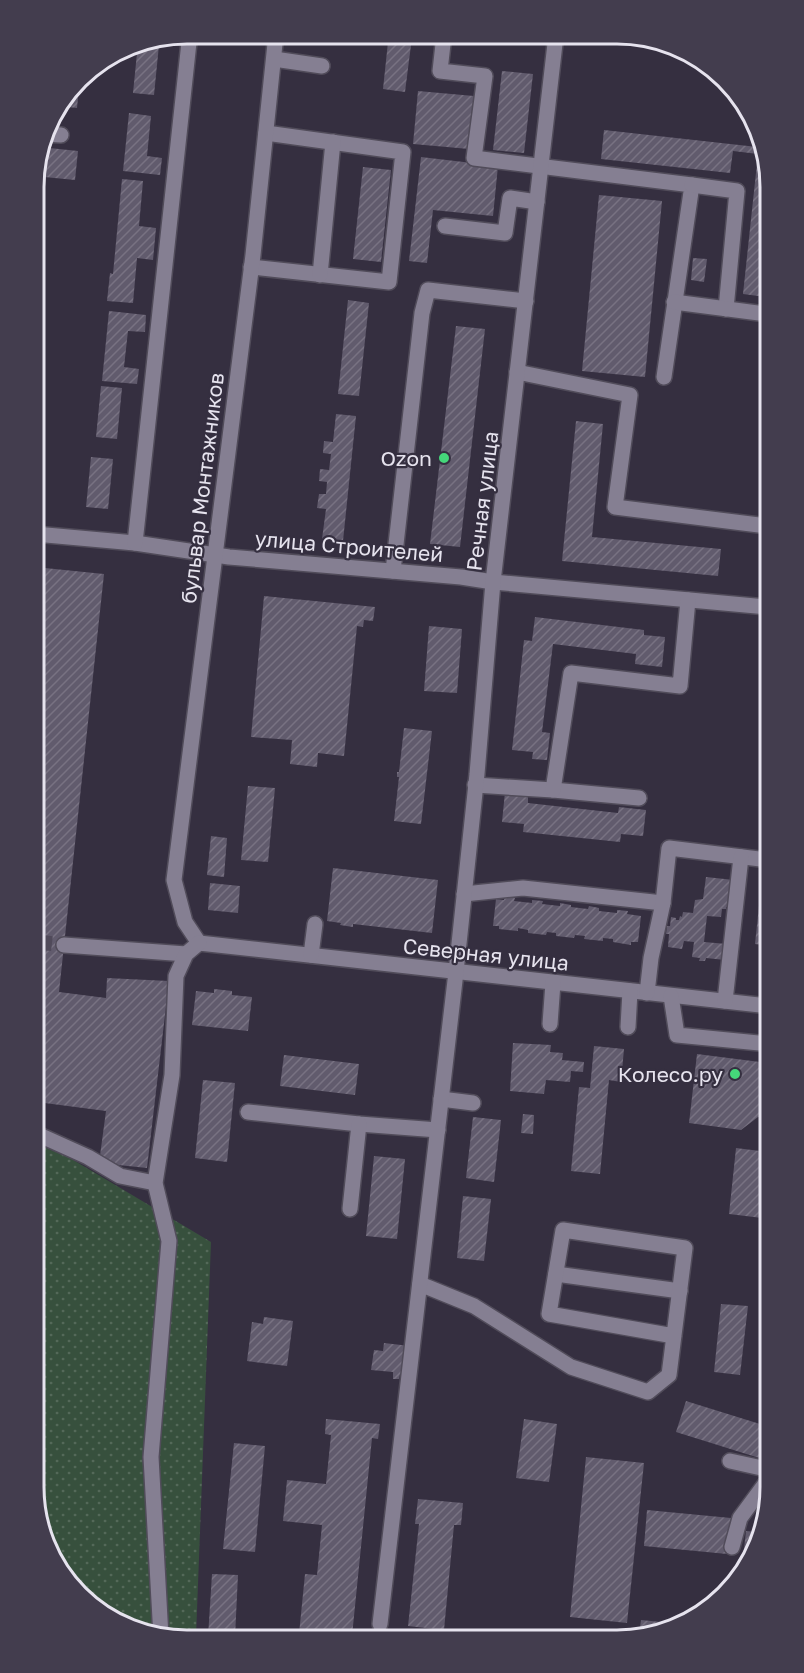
<svg xmlns="http://www.w3.org/2000/svg" width="804" height="1673" viewBox="0 0 804 1673" font-family="'Golos Text',sans-serif">
<style>
.garden{fill:url(#garden-dots)}
.building{fill:url(#building-hatch)}
.lines{fill:none;stroke-linecap:round;stroke-linejoin:round}
.minor-tunnel{stroke:#504a5a;stroke-width:15;stroke-dasharray:15 8;stroke-linecap:butt}
.minor-casing{stroke:#514c5a;stroke-width:18}
.minor{stroke:#857f92;stroke-width:15}
.poi-dot{fill:#45d77a;stroke:#352f40;stroke-width:2}
.labels{text-anchor:middle;dominant-baseline:central;stroke-width:4.5;stroke-linejoin:round;paint-order:stroke}
.poi-label{font-size:21px;fill:#e6e3ee;stroke:#352f40;text-anchor:end}
.street-label{font-size:21px;fill:#e6e3ee;stroke:#352f40}
.rim{fill:none;stroke:#e6e3ee;stroke-width:3}
</style>
<defs>
<pattern id="garden-dots" width="8" height="8" patternUnits="userSpaceOnUse" patternTransform="scale(1.5)"><rect width="8" height="8" fill="#37503d"/><path d="M2 2h.1M6 6h.1" fill="none" stroke="#546959" stroke-width="1.8" stroke-linecap="round"/></pattern>
<pattern id="building-hatch" width="6" height="6" patternUnits="userSpaceOnUse" patternTransform="scale(1.5)"><rect width="6" height="6" fill="#615b6d"/><path d="M-1 1l2-2M0 6l6-6M5 7l2-2" fill="none" stroke="#787282"/></pattern>
</defs>
<rect width="100%" height="100%" fill="#352f40"/>
<polygon class="garden" points="37,1144 70,1158 211,1242 196,1637 157,1637 85,1602 38,1526"/>
<g class="building">
<polygon points="388,42 411,45 405,92 383,89"/>
<polygon points="138,43 159,45 154,95 133,93"/>
<polygon points="502,71 533,74 524,153 493,150"/>
<polygon points="80,78 77,108 58,106"/>
<polygon points="418,91 474,96 469,149 413,144"/>
<polygon points="129,113 151,116 147,156 162,158 160,175 123,171"/>
<polygon points="604,130 766,148 766,297 743,294 758,154 733,151 730,173 601,159"/>
<polygon points="40,147 78,151 75,180 34,176 34,167"/>
<polygon points="421,157 498,166 493,216 433,210 427,263 409,261"/>
<polygon points="363,167 391,170 381,262 353,259"/>
<polygon points="122,179 143,181 139,226 156,228 153,260 137,258 133,303 107,301 110,273 113,274"/>
<polygon points="599,195 662,201 645,377 582,371"/>
<polygon points="693,258 707,259 704,282 691,280"/>
<polygon points="348,300 369,303 359,396 338,394"/>
<polygon points="109,311 146,315 145,332 128,331 124,367 139,369 137,384 102,381"/>
<polygon points="456,326 485,329 460,547 430,544"/>
<polygon points="101,386 122,388 117,439 96,437"/>
<polygon points="336,414 356,416 343,541 322,539 326,509 317,508 319,494 326,494 327,482 319,481 320,469 329,470 331,454 323,453 324,441 333,442"/>
<polygon points="576,421 603,424 592,537 721,549 718,576 562,561"/>
<polygon points="91,457 113,459 108,509 86,507"/>
<polygon points="35,567 104,574 59,992 106,998 107,978 169,981 147,1168 99,1163 106,1111 37,1102"/>
<polygon points="264,596 375,607 373,621 364,620 363,627 357,626 344,756 318,753 317,767 290,764 292,740 251,737"/>
<polygon points="535,617 644,630 644,635 665,637 662,667 635,664 636,654 553,644 542,732 550,733 547,760 532,759 533,752 512,750 524,640 532,641"/>
<polygon points="429,626 462,629 457,693 424,691"/>
<polygon points="404,728 432,731 421,824 394,821 399,777 397,777 397,772 399,772"/>
<polygon points="248,786 275,788 268,862 241,860"/>
<polygon points="505,792 528,794 528,803 618,813 619,807 646,810 643,836 621,834 620,842 523,832 524,824 502,822"/>
<polygon points="211,836 227,838 224,877 207,875"/>
<polygon points="333,868 438,880 432,933 353,924 353,927 340,925 341,923 327,921"/>
<polygon points="763,868 768,868 769,946 755,944"/>
<polygon points="706,877 734,880 731,907 726,907 726,909 722,909 721,917 707,916 704,942 727,944 725,960 706,958 705,961 699,961 700,958 692,957 694,942 684,941 682,949 668,947 669,934 666,934 667,926 670,926 671,917 676,918 676,920 679,920 680,916 682,917 683,912 693,913 695,900 703,899"/>
<polygon points="210,883 240,886 238,913 208,910"/>
<polygon points="505,895 515,898 514,901 532,903 532,900 543,901 542,904 560,906 560,903 571,905 571,907 588,909 589,906 599,908 599,911 617,913 617,910 628,911 627,914 641,916 638,942 631,942 631,945 613,942 613,939 603,938 603,941 584,939 585,936 575,935 574,938 556,936 556,933 547,932 546,935 528,933 528,930 518,928 518,931 499,929 499,926 493,926 496,899 504,900"/>
<polygon points="214,989 232,991 232,995 252,997 248,1031 192,1025 196,991 214,993"/>
<polygon points="513,1043 551,1045 550,1052 563,1053 562,1060 584,1062 583,1072 571,1071 570,1082 546,1080 544,1094 510,1091"/>
<polygon points="594,1046 624,1049 621,1082 609,1080 600,1174 571,1171 579,1087 590,1088"/>
<polygon points="697,1054 769,1063 769,1118 758,1117 741,1130 689,1123"/>
<polygon points="284,1055 359,1064 355,1095 280,1086"/>
<polygon points="203,1080 235,1083 227,1162 195,1158"/>
<polygon points="523,1114 534,1115 533,1134 521,1133"/>
<polygon points="473,1117 501,1120 494,1182 466,1178"/>
<polygon points="736,1148 769,1152 770,1219 729,1214"/>
<polygon points="374,1156 405,1159 397,1239 366,1236"/>
<polygon points="463,1196 491,1199 484,1261 457,1258"/>
<polygon points="721,1304 748,1306 740,1375 714,1372"/>
<polygon points="264,1317 293,1321 287,1366 247,1361 252,1322 263,1324"/>
<polygon points="384,1343 410,1346 407,1375 400,1374 399,1379 393,1379 393,1372 371,1370 374,1350 383,1351"/>
<polygon points="686,1401 770,1427 770,1445 766,1460 676,1432"/>
<polygon points="326,1419 380,1424 378,1439 372,1438 352,1636 320,1636 299,1634 305,1574 317,1575 322,1525 283,1521 287,1480 326,1484 331,1435 325,1434"/>
<polygon points="524,1419 557,1424 549,1482 516,1478"/>
<polygon points="234,1443 265,1446 255,1552 223,1549"/>
<polygon points="586,1457 644,1463 627,1623 570,1617"/>
<polygon points="418,1499 463,1503 461,1525 454,1525 444,1630 408,1626 419,1524 415,1524"/>
<polygon points="647,1510 731,1518 727,1554 644,1546"/>
<polygon points="746,1531 757,1532 744,1567 742,1567"/>
<polygon points="212,1574 238,1575 235,1637 208,1637"/>
<polygon points="641,1620 681,1624 657,1635 639,1635"/>
</g>
<g class="lines">
<polyline class="minor-tunnel" points="37,942 64,945"/>
<g class="minor-casing">
<g id="minor">
<polyline points="444,35 440,71 485,76 474,158 692,185 664,377"/>
<polyline points="633,36 651,38"/>
<polyline points="274,59 322,66"/>
<polyline points="44,134 61,135"/>
<polyline points="692,185 737,191 726,309"/>
<polyline points="445,226 505,233 510,198 537,202"/>
<polyline points="251,267 389,282 403,152 266,133"/>
<polyline points="320,275 333,142"/>
<polyline points="674,302 766,314"/>
<polyline points="517,372 630,395 615,507 767,526"/>
<polyline points="35,534 135,543 229,557 461,577 493,582 767,607"/>
<polyline points="135,543 190,33"/>
<polyline points="393,571 422,313 428,290 526,301"/>
<polyline points="475,785 553,790 639,798"/>
<polyline points="553,790 571,673 680,686 688,600"/>
<polyline points="464,894 523,888 663,903"/>
<polyline points="199,943 185,922 174,880 253,255 276,34"/>
<polyline points="199,943 769,1006"/>
<polyline points="64,945 186,954"/>
<polyline points="311,955 315,924"/>
<polyline points="647,993 651,958 663,903 669,848 768,860"/>
<polyline points="671,996 677,1035 769,1044"/>
<polyline points="725,1001 741,857"/>
<polyline points="550,1024 553,983"/>
<polyline points="628,1027 630,991"/>
<polyline points="441,1099 473,1103"/>
<polyline points="248,1112 359,1124 438,1130"/>
<polyline points="37,1134 88,1157 120,1176 155,1183"/>
<polyline points="350,1209 359,1124"/>
<polyline points="556,1274 680,1291"/>
<polyline points="420,1284 474,1306 571,1367 648,1392 669,1375 685,1248 563,1230 549,1314 674,1336"/>
<polyline points="730,1461 771,1470"/>
<polyline points="732,1547 740,1518 771,1476"/>
<polyline points="380,1624 456,972 477,774 493,582 556,35"/>
<polyline points="161,1637 151,1457 169,1241 155,1183 172,1075 176,976 186,954 199,943"/>
</g>
</g>
<use href="#minor" class="minor"/>
</g>
<g class="poi-dot">
<circle cx="444" cy="458" r="6"/>
<circle cx="735" cy="1074" r="6"/>
</g>
<g class="labels">
<g class="poi-label">
<text x="432" y="458">Ozon</text>
<text x="723" y="1074">Колесо.ру</text>
</g>
<g class="street-label">
<text transform="translate(202 488) rotate(-83)">бульвар Монтажников</text>
<text transform="translate(482 501) rotate(-83)">Речная улица</text>
<text transform="translate(349 546) rotate(5)">улица Строителей</text>
<text transform="translate(486 954) rotate(6)">Северная улица</text>
</g>
</g>
<path d="M0 0H804V1673H0ZM187 44H617A143 143 0 0 1 760 187V1487A143 143 0 0 1 617 1630H187A143 143 0 0 1 44 1487V187A143 143 0 0 1 187 44Z" fill="#433d4e" fill-rule="evenodd"/>
<path class="rim" d="M187 44H617A143 143 0 0 1 760 187V1487A143 143 0 0 1 617 1630H187A143 143 0 0 1 44 1487V187A143 143 0 0 1 187 44Z"/>
</svg>
